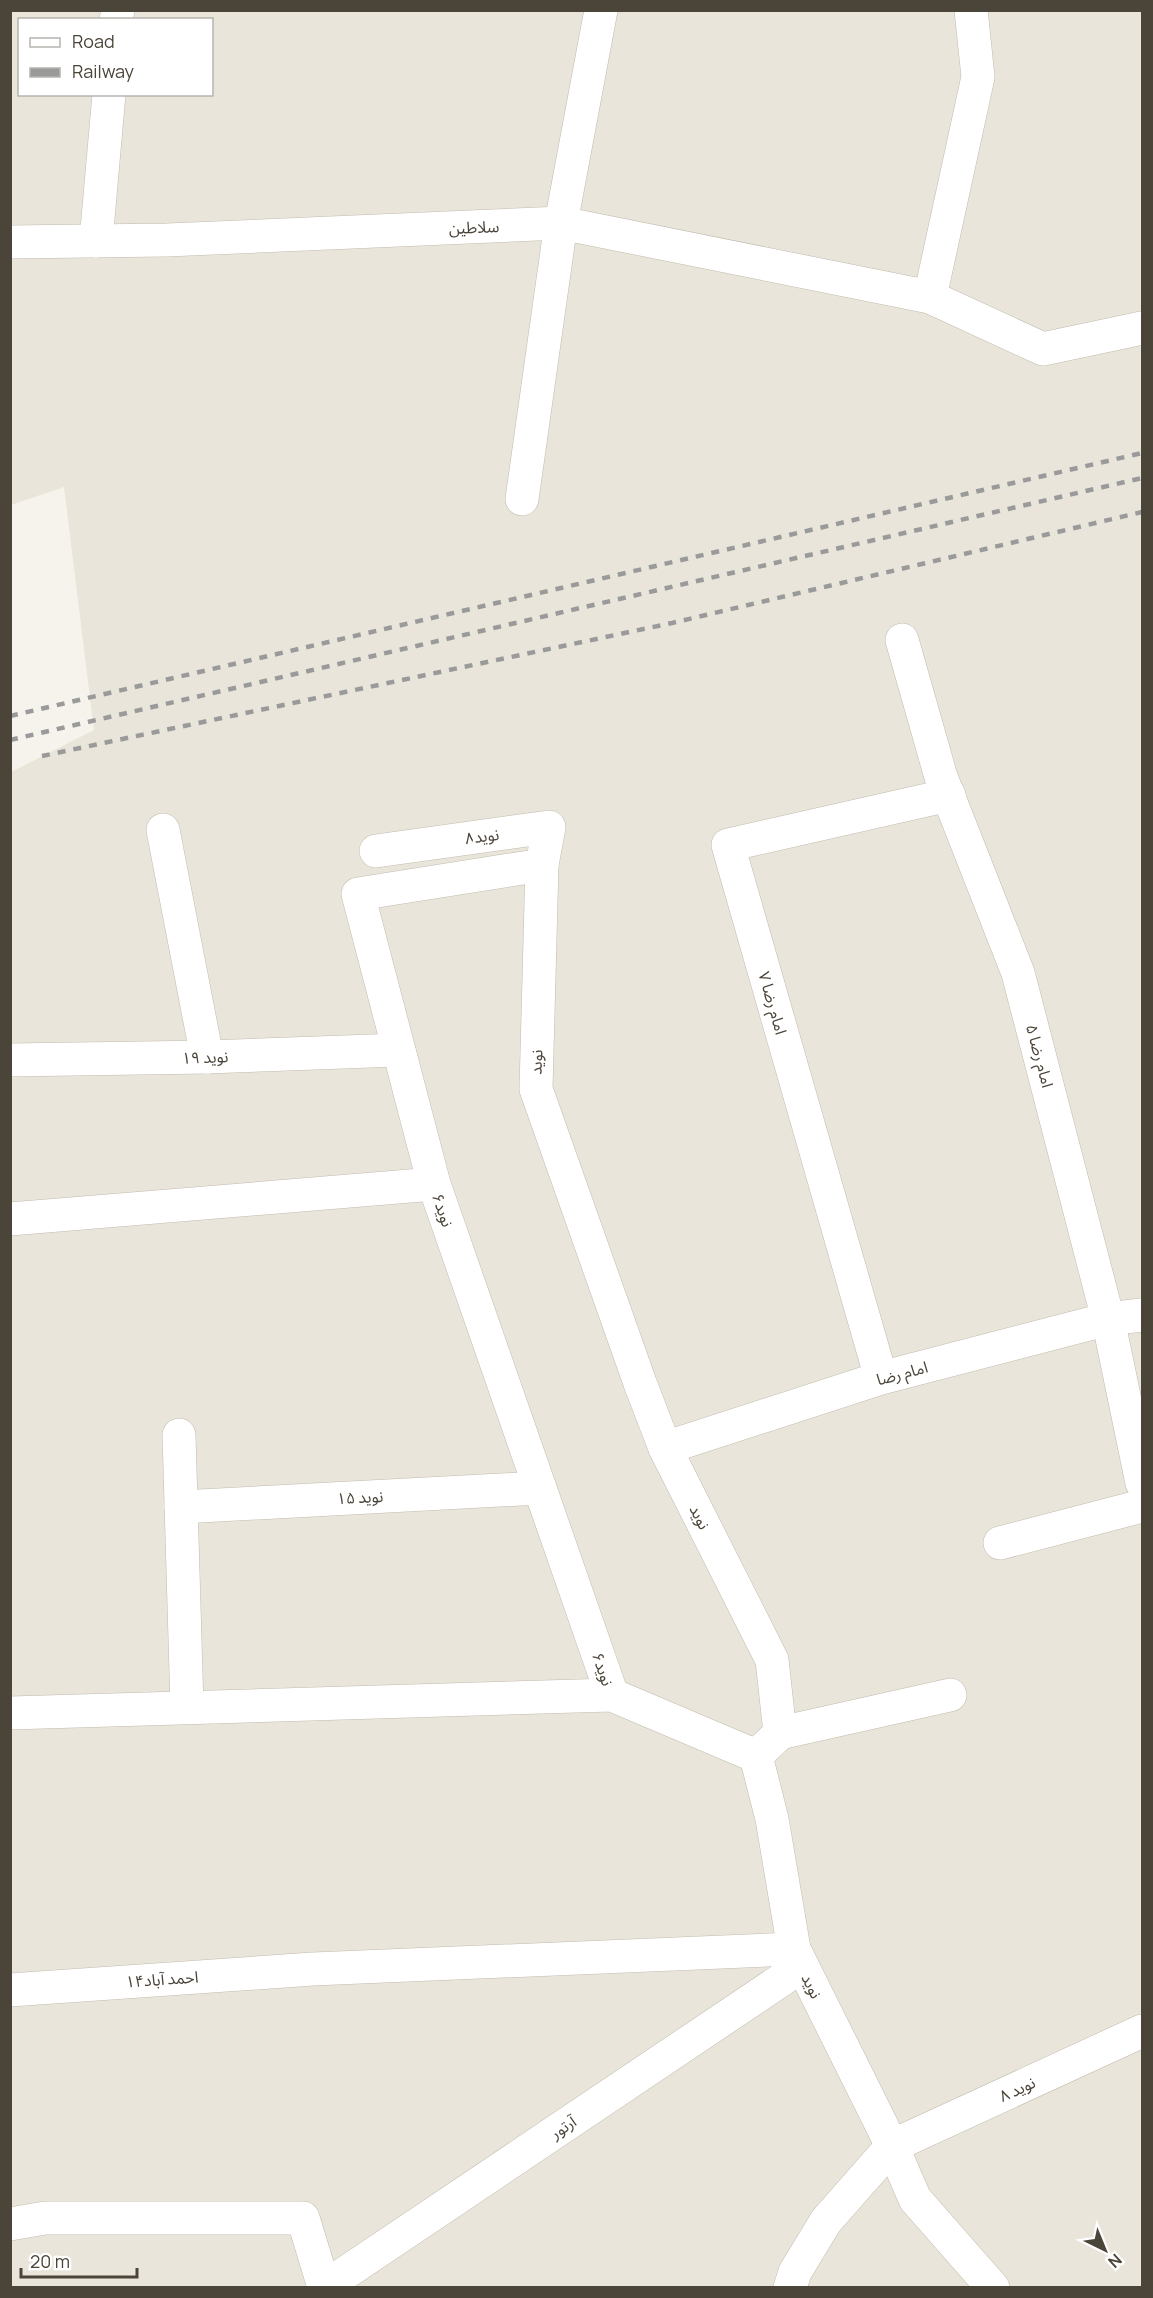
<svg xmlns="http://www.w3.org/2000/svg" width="1153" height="2298" viewBox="0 0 1153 2298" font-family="Manrope,'Noto Sans Arabic',sans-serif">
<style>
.residential{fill:#eae5da;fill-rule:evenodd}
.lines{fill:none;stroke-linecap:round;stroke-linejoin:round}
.minor-casing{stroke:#c2bbae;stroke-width:34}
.minor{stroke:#fff;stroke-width:33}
.rail{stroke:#9a9a9a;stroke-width:4.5;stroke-dasharray:8 8;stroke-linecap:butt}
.labels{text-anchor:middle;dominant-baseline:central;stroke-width:6;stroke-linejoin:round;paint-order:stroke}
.street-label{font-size:16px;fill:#4b4439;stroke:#fff}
</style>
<rect width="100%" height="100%" fill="#f6f3ec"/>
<path class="residential" d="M 11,11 L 1142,11 L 1142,2287 L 11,2288 L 11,772 L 94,730 L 64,487 L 11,505 ZM 20,20 L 212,20 L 212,94 L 20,94 Z"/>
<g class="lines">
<g class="minor-casing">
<g id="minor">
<polyline points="116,20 118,10"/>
<polyline points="96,241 109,94"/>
<polyline points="10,242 167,240 561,223 930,297 1043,349 1142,328"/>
<polyline points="930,297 978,77 971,10"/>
<polyline points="522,499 561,223 601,10"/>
<polyline points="902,640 941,777 1018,973 1108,1319 1142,1483"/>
<polyline points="163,830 207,1057"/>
<polyline points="376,851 549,827 542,865 536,1089 640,1383 665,1448 772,1660 780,1733 756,1756 772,1819 794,1949 892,2146 915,2199 993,2288"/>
<polyline points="542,865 358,894 434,1184 612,1695"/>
<polyline points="10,1060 207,1057 399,1050"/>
<polyline points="10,1219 434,1184"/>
<polyline points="881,1378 728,845 949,795"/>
<polyline points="179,1435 187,1707"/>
<polyline points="665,1448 881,1378 1108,1319 1142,1315"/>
<polyline points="181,1507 540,1488"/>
<polyline points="1000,1543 1142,1506"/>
<polyline points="10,1713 612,1695 756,1756"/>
<polyline points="780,1733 950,1695"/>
<polyline points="10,1990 313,1969 794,1949"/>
<polyline points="10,2224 45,2218 303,2218 324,2287"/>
<polyline points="323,2288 802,1966"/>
<polyline points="790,2288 795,2272 826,2221 892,2146 1142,2031"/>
</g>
</g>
<use href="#minor" class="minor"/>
<g class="rail">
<polyline points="10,716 1142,453"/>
<polyline points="10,740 1142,478"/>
<polyline points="42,756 672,623 1142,512"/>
</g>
</g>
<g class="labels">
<g class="street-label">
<text transform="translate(474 227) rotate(-2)">سلاطین</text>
<text transform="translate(482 836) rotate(-8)">نوید۸</text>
<text transform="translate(773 1003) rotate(74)">امام رضا ۷</text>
<text transform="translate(1040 1056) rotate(75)">امام رضا ۵</text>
<text transform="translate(205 1057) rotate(-2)">نوید ۱۹</text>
<text transform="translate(536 1062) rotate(-88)">نوید</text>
<text transform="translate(443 1210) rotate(71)">نوید۶</text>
<text transform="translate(902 1373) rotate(-15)">امام رضا</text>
<text transform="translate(360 1497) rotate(-3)">نوید ۱۵</text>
<text transform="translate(700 1517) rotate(63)">نوید</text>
<text transform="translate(603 1669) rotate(71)">نوید۶</text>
<text transform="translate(162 1979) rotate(-4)">احمد آباد۱۴</text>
<text transform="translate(812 1986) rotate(64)">نوید</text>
<text transform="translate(1017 2089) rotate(-25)">نوید ۸</text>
<text transform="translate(563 2127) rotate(-34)">آرتور</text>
</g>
</g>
<rect width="1153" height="2298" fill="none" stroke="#4b4439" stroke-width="24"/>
<rect x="18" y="18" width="195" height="78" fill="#ffffff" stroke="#b7b4b0" stroke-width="1.5"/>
<rect x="30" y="38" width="30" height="9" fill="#ffffff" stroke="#b7b4b0" stroke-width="1.5"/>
<text x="72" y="48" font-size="18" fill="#4b4439">Road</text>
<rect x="30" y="68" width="30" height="9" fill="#9a9a9a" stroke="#b7b4b0" stroke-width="1.5"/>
<text x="72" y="78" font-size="18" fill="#4b4439">Railway</text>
<g transform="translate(1105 2250) rotate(137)" stroke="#ffffff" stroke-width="4.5" paint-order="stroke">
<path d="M0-4.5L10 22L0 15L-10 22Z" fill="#4b4439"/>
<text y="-9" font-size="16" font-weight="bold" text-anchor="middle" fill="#4b4439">N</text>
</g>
<path d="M21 2268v9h116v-9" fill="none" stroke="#4b4439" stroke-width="3"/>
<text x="30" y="2268" font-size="18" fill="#4b4439" stroke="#ffffff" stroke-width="4.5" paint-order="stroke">20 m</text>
</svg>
